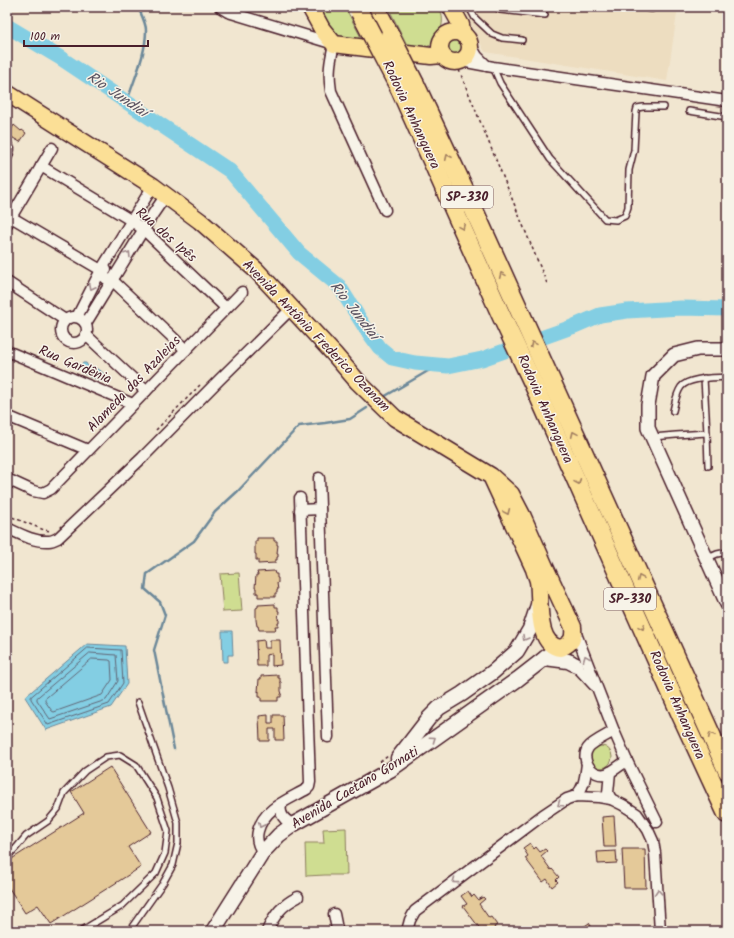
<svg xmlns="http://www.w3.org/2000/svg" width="734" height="938" viewBox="0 0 734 938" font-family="Kalam,sans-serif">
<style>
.built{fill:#edddc0}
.green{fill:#cfdd91;stroke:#8c7e5e}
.water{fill:#83cee3;stroke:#6c8899}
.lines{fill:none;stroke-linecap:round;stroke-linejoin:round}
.shore{stroke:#616575;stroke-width:1}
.stream{stroke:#6c8899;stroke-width:2.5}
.river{stroke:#83cee3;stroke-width:15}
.building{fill:#e4c999;stroke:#4a1f2b}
.service-casing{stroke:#4a1f2b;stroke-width:8}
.minor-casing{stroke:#4a1f2b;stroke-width:13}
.tertiary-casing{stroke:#4a1f2b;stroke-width:16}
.secondary-casing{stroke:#4a1f2b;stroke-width:17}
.primary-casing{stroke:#4a1f2b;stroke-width:19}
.motorway-casing{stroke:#4a1f2b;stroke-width:21}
.path{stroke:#4a1f2b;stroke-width:1.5;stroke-dasharray:3 3;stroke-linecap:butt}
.service{stroke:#f7f3e8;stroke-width:5}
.minor{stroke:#f7f3e8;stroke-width:10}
.tertiary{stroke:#f7f3e8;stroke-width:13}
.secondary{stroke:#f7f3e8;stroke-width:14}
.primary{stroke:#fbdf96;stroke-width:16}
.motorway{stroke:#fbdf96;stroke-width:18}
.motorway-bridge-casing{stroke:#4a1f2b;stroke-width:21;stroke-linecap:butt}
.motorway-bridge{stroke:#fbdf96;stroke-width:18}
.oneway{stroke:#a27f60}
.oneway2{stroke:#a0898a}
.labels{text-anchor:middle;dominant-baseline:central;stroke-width:3;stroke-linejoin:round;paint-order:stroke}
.shield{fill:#f7f3e8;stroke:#7e5f64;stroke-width:1}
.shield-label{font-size:13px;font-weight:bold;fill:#4a1f2b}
.street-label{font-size:14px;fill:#4a1f2b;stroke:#f7f3e8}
.water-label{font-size:15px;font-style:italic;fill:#5b5462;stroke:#f7f3e8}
</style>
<rect width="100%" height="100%" fill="#f1e6d0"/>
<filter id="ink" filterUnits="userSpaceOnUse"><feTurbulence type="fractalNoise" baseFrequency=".025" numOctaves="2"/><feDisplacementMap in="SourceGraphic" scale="8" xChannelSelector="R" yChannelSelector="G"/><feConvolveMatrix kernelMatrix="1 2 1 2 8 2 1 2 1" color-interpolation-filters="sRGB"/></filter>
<g filter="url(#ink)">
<polygon class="built" points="461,7 678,7 667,81 485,52"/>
<g class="green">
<polygon points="316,7 345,7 364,43 338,39"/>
<path d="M 388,7 L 439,7 C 448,23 438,46 419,50 C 416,50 413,50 410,51 Z"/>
<circle cx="454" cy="48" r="9"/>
<polygon points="239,573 242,611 223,612 220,574"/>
<circle cx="601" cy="757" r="11"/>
<polygon points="346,828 347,875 325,875 306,876 305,843 324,843 323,829"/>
</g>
<g class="water">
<path d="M 83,363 L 86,363 C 90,370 91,367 97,369 C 102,370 104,375 108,377 L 106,382 C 100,380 69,372 83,363 Z"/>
<polygon points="222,631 232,631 233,655 228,655 228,662 223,662"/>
<polygon points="87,644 125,646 127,684 111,707 46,730 25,697"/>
</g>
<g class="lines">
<g class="shore">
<polygon points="88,648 121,650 123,683 109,704 48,725 31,699 31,697"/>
<polygon points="90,653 116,655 118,681 106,700 50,719 37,700 37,698"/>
<polygon points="92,659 109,660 111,661 112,680 102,695 54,712 52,711 45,701 45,699"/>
</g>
<g class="stream">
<path d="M 127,102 C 134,79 146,55 146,30 C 146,23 141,14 138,7"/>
<polyline points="382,398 428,371 448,366"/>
<polyline points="174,749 154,650 165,615 160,602 145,589 147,574 194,541 215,512 238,491 299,426 325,423 350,419 367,408"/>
</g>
<polyline class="river" points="7,26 59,57 230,171 299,253 339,286 366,329 380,348 392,358 415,363 448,366 482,359 572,327 600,315 627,311 681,308 727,309"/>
</g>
<g class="building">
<polygon points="14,125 21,131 22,130 26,133 20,142 8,135"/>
<polygon points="257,538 274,538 274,541 277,541 277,545 278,545 277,553 278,553 278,557 277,557 277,560 275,560 275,563 258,564 258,560 256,560 256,554 255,554 255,541 257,541"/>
<polygon points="274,571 275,574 277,574 277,578 278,578 278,583 277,583 278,590 277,590 277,593 275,593 275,597 258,597 258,593 256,593 256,588 255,588 256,575 258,575 257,572"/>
<polygon points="275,604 275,607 278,607 278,611 279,611 278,620 279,619 279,623 278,623 278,626 275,626 276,630 259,630 258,626 257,626 256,620 256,608 258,607 258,605"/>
<polygon points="264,640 265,648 270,648 270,640 280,640 281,665 272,666 272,654 266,655 266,666 257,666 256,641"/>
<polygon points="278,675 278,678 280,678 280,682 281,682 281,691 282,694 281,694 281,697 278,697 278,701 261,701 261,697 259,697 259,691 258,692 259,679 261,679 261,676"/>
<polygon points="268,715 268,723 273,723 273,715 283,715 284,740 275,740 275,729 269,729 269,741 260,741 259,716"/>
<polygon points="110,767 151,832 128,847 141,867 51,924 38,905 25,913 7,885 7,862 84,813 71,792"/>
<polygon points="614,816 616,847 604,847 602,817"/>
<polygon points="530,843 534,849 536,847 540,852 545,849 547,851 541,856 551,870 552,869 559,877 556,880 558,882 552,887 547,879 543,882 525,858 528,856 523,848"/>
<polygon points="622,849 645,849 646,888 624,888"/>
<polygon points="616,851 617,863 598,864 597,852"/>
<polygon points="468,891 472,897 474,895 478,900 483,897 485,899 479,904 489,918 491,917 497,925 494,927 496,930 495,931 488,931 485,927 481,930 463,906 467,904 461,896"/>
<polygon points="589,923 593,929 596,927 598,931 584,931 582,928"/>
</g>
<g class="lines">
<g class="service-casing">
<g id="service">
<polyline points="469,7 475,18 492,34 502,38 522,40"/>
<polyline points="496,7 500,10 545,15"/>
<polyline points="639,7 652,9 655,7"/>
<polyline points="493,67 500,83 550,159 605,219 616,220 625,216 628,207 629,170 634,150 636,112 637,108 643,107 664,107"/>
<polyline points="689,111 727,117"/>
<path d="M 673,411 C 675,403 676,394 681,387 C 689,377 715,378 727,377"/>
<polyline points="707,433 708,466"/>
<polyline points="653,437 676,435 707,433 704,378"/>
<polyline points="724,553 727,559"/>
<polyline points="708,558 717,554 727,552"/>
<polyline points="7,857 15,849 26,836 48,821 58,809 64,793 85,771 106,757 120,755 136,765 157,798 168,831 165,853 156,873 122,906 81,931"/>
<polyline points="129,931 163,883 173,865 178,843 178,823 168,788 138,702"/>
</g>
</g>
<g class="minor-casing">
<g id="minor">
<path d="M 220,7 L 228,12 L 334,44 C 330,62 328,72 331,91 L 385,210"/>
<polyline points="470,44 477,56 487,66"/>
<polyline points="461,61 493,67 727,101"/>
<polyline points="7,146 9,149 7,156"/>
<polyline points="41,166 132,221 144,230 226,308"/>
<polyline points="11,217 101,270 106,270"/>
<polyline points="7,224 52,148"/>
<path d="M 101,270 C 103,276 105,280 112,280 L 186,350"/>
<polyline points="7,282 65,320"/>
<circle cx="74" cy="330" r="13"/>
<polyline points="77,317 101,270 153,186"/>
<polyline points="86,323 153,214 166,195"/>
<polyline points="86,335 146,391"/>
<polyline points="7,351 133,404"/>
<polyline points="7,416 88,450"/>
<polyline points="319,478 328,737"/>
<polyline points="7,479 33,491 43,493 51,489 242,292"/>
<polyline points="300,510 320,509"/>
<path d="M 7,528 C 20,534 34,542 49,541 C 52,541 56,539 58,538 L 142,458 L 219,380 L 292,308"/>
<polyline points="575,631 614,731 627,761 657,822"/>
<polyline points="571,660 594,685"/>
<path d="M 614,731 C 608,735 592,742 588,748 C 580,760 592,777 606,774 C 613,772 621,764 627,761"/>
<polyline points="610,772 608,793 611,799"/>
<path d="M 576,796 C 585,786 585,777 587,764"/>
<path d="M 281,804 C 279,814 284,821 294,824"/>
<path d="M 263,852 C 258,846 256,839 258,831 C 264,808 288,800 307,789 L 309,787 L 310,782 L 300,498"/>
<polyline points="334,914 337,929 337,931"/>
<path d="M 267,931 C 275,914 282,905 298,897"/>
<polyline points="407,931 410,920 415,911 543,815 567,799 576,796 599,797 611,799 623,805 637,814 648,830 653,841 655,853 660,931"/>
</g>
</g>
<g class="tertiary-casing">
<polyline id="tertiary" points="727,349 698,349 674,355 653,376 648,405 648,428 727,604"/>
</g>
<g class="secondary-casing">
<g id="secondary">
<polyline points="545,658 568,661 576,665"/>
<polyline points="398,758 429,718 439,708 462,694 493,672 517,651 530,629 539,602"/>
<polyline points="213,931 263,852 279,835 294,824 390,770 518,679 545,658 557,648"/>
</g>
</g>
<g class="primary-casing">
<g id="primary">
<polyline points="310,7 322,29 334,44 431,56 442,55"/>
<polyline points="451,7 461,25 463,35"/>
<circle cx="455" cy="47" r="15"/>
<path d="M 7,93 L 153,186 L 200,221 L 256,270 L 334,354 L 358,382 L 395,418 L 491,476 L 511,494 L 523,517 L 546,569 L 573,627 C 574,639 572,643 561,648 C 535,646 541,599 538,581 C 537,577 535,573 534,569 L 491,476"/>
</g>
</g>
<g class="motorway-casing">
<g id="motorway">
<polyline points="375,7 390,35"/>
<polyline points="415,84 473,208 727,770"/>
<polyline points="400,89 501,315 533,383 682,717 727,814"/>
</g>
</g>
<g class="path">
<polyline points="459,70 548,286"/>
<polyline points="156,430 200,385"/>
<polyline points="7,515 44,530 50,531"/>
<polyline points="380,762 388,756"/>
</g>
<use href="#service" class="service"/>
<use href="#minor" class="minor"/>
<use href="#tertiary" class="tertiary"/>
<use href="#secondary" class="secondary"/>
<use href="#primary" class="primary"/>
<use href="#motorway" class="motorway"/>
<g class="motorway-bridge-casing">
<g id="motorway-bridge">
<polyline points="360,12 400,89"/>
<polyline points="390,35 415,84"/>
</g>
</g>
<use href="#motorway-bridge" class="motorway-bridge"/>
</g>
<defs><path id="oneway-chevron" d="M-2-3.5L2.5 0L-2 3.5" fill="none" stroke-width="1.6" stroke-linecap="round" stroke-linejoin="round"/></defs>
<g class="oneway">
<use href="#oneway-chevron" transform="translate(448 157) rotate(-115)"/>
<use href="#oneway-chevron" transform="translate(462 227) rotate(66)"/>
<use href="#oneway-chevron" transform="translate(502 275) rotate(-114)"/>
<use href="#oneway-chevron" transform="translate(533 344) rotate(-114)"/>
<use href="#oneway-chevron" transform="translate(574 434) rotate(-114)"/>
<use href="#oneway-chevron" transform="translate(578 482) rotate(66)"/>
<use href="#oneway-chevron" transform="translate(507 512) rotate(66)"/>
<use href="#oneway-chevron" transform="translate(640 578) rotate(-114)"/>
<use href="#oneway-chevron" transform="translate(642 627) rotate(66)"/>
<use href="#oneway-chevron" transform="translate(711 735) rotate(-114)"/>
</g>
<g class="oneway2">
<use href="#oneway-chevron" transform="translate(128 254) rotate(-58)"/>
<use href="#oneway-chevron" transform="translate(92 287) rotate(117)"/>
<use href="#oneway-chevron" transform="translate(525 638) rotate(121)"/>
<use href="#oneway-chevron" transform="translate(586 658) rotate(-112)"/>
<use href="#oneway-chevron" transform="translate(433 739) rotate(-35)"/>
<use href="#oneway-chevron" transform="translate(560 804) rotate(145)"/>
<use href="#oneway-chevron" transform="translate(261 825) rotate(115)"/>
<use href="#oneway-chevron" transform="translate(455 881) rotate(144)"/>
<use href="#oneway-chevron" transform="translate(658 892) rotate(-93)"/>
</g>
</g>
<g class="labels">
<g class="shield">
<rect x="441" y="186" width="52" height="22" rx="3"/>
<rect x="604" y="588" width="52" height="22" rx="3"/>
</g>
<g class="shield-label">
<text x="467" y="197">SP-330</text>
<text x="630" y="599">SP-330</text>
</g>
<g class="street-label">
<text transform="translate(411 115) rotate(65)">Rodovia Anhanguera</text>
<text transform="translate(166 235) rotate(41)">Rua dos Ipês</text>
<text transform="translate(316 336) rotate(46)">Avenida Antônio Frederico Ozanam</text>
<text transform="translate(75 365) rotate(23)">Rua Gardênia</text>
<text transform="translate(134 384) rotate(-46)">Alameda das Azaleias</text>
<text transform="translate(545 409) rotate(66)">Rodovia Anhanguera</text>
<text transform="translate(677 705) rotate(66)">Rodovia Anhanguera</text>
<text transform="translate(355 788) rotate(-31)">Avenida Caetano Gornati</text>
</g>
<g class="water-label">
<text transform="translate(117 95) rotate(34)">Rio Jundiaí</text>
<text transform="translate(354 311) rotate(52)">Rio Jundiaí</text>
</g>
</g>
<rect width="734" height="938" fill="none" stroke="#f7f3e8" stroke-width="24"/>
<rect x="12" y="12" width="710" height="914" fill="none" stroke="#4a1f2b" stroke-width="1.5" filter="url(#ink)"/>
<path d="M24 40v6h124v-6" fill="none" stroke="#4a1f2b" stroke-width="2"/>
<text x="30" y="40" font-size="12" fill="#4a1f2b" stroke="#f7f3e8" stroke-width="3" paint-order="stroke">100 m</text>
</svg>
